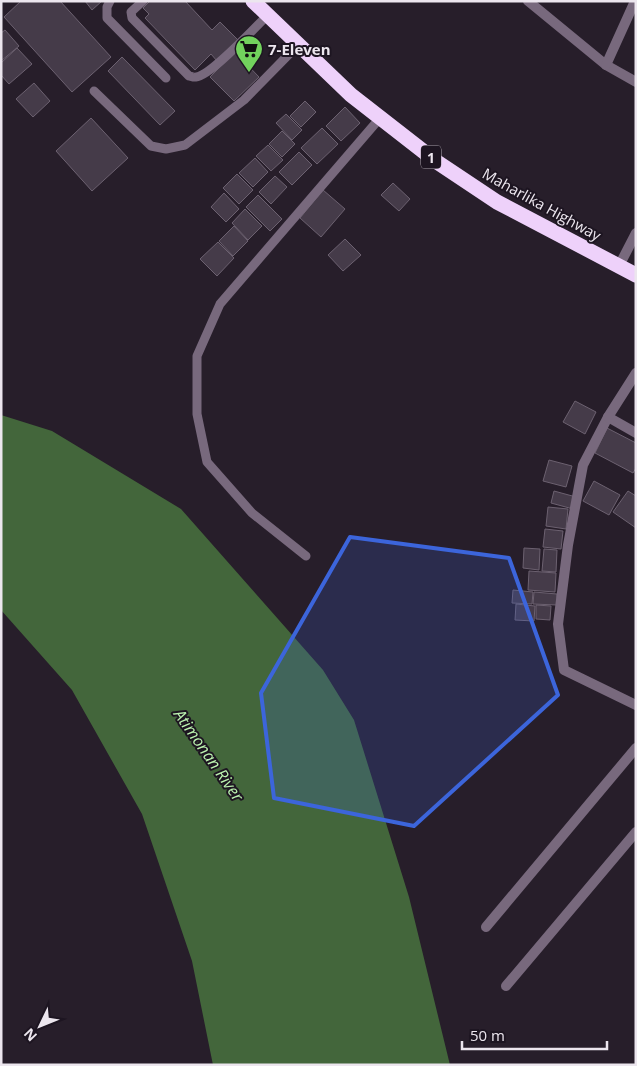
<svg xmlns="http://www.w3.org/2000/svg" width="637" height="1066" viewBox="0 0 637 1066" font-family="'Open Sans',sans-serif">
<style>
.water{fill:#43663b}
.building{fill:#453b49;stroke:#6c6170}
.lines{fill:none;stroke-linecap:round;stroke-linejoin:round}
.lane{stroke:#78697d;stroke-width:9}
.street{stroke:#78697d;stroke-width:10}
.highway{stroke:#eed1fa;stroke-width:15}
.marked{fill:#3c65db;fill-opacity:0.2;stroke:#3c65db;stroke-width:4;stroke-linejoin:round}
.labels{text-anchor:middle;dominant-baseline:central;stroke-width:4;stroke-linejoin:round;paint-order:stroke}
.shield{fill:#1d1521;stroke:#aea7b0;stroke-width:1}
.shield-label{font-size:14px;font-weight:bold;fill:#ece6ee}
.poi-label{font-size:15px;font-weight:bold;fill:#ece6ee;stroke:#1d1521;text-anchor:start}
.street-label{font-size:15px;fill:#ece6ee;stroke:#1d1521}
.water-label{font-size:16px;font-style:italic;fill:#bcf4b0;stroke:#1d1521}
</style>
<rect width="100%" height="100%" fill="#271e2a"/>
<polygon class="water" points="1,415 52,431 181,509 323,670 354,720 409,897 450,1065 213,1065 192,961 142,814 72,690 1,610"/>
<g class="building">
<polygon points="21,1 60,1 111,57 72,92 4,17"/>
<polygon points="85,1 102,1 92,10"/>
<polygon points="150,1 185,1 212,30 220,22 238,40 217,61 211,54 195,70 145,18 149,14 143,8"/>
<polygon points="5,30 19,46 1,61 1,33"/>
<polygon points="17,48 32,64 9,84 1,75 1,63"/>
<polygon points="235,52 259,77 234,101 210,77"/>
<polygon points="122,57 175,111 160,125 108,71"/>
<polygon points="34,83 50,101 33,117 16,99"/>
<polygon points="305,101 316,112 301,127 290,116"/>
<polygon points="345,107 360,123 341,141 326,126"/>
<polygon points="286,114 302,130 292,140 276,123"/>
<polygon points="91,118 128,158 92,191 56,151"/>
<polygon points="322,128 338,144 317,164 301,148"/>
<polygon points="282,131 295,144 282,157 269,144"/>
<polygon points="268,145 283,160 271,171 256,156"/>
<polygon points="299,152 312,165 292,185 279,172"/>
<polygon points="255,158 268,172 253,187 239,173"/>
<polygon points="237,174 253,190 239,204 223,188"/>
<polygon points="275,176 287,187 271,204 259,192"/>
<polygon points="393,183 410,199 399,211 381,195"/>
<polygon points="323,190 345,209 321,237 300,218"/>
<polygon points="224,193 239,209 226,222 211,207"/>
<polygon points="258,195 282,219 270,231 246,207"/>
<polygon points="245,209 262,226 248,240 232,223"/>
<polygon points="234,226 248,241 233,256 219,241"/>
<polygon points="345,239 361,255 343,271 328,255"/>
<polygon points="218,242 234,258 217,276 200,259"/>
<polygon points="575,401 596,412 585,434 563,422"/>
<polygon points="607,428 636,443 636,468 633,473 595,453"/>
<polygon points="549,460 572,466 566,487 543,481"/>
<polygon points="594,481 620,495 609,515 583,501"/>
<polygon points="554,491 576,497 573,509 551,503"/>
<polygon points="628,491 636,496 636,528 613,512"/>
<polygon points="548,507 568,509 566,529 546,526"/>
<polygon points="545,529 563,531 561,549 543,547"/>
<polygon points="524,548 540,549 539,570 523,568"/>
<polygon points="544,549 557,550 556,572 542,571"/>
<polygon points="529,571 556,573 555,592 528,590"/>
<polygon points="513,590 533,592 532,604 512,603"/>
<polygon points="534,592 557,594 557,605 533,604"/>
<polygon points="516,604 535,606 534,621 515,620"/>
<polygon points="536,605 551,606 550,620 536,619"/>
</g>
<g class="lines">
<g class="lane">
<polyline points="110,1 107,7 107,18 166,78"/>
<path d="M 143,1 L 131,12 L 132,18 L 189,76 C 190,76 195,78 196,77 C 211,76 255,27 268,15"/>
<polyline points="94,91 151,146 166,149 185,145 244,100 298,45"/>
<polyline points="306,556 252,513 207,462 197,414 197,356 220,304 380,118"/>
</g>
<g class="street">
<polyline points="528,1 606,65 636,82"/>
<polyline points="606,65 635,1"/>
<polyline points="619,266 636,233"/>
<polyline points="636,373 608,417 583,465 568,545 558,624 564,670 636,705"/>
<polyline points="608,417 636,433"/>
<polyline points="486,927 636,748"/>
<polyline points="506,986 636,832"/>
</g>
<polyline class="highway" points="253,1 351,95 437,162 497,202 636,275"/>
</g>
<path class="marked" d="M 350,537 L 509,558 L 558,695 L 414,826 L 274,798 L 261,693 Z"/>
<defs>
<g id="supermarket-pin" transform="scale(1.4375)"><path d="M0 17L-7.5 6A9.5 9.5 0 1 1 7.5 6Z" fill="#72d25d" stroke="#1d1521"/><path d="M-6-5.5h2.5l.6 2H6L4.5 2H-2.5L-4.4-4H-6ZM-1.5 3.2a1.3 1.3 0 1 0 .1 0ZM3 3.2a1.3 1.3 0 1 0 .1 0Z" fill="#111"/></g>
</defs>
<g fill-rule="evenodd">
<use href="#supermarket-pin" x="249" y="49"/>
</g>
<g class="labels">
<rect class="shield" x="421" y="145.5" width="20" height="23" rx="4"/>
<g class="shield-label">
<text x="431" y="157">1</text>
</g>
<g class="poi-label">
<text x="268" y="49">7-Eleven</text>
</g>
<g class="street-label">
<text transform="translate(542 204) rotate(29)">Maharlika Highway</text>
</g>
<g class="water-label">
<text transform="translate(209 755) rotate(55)">Atimonan River</text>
</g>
</g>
<rect width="637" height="1066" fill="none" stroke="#ece6ee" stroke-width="5"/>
<g transform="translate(40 1026) rotate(227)" stroke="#1d1521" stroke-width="4" paint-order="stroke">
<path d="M0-4L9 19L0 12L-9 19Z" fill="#ece6ee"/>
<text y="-8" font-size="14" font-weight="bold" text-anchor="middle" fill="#ece6ee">N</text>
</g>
<path d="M462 1041v8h145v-8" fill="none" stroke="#ece6ee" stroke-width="2.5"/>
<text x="470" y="1041" font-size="15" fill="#ece6ee" stroke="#1d1521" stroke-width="4" paint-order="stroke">50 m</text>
</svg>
